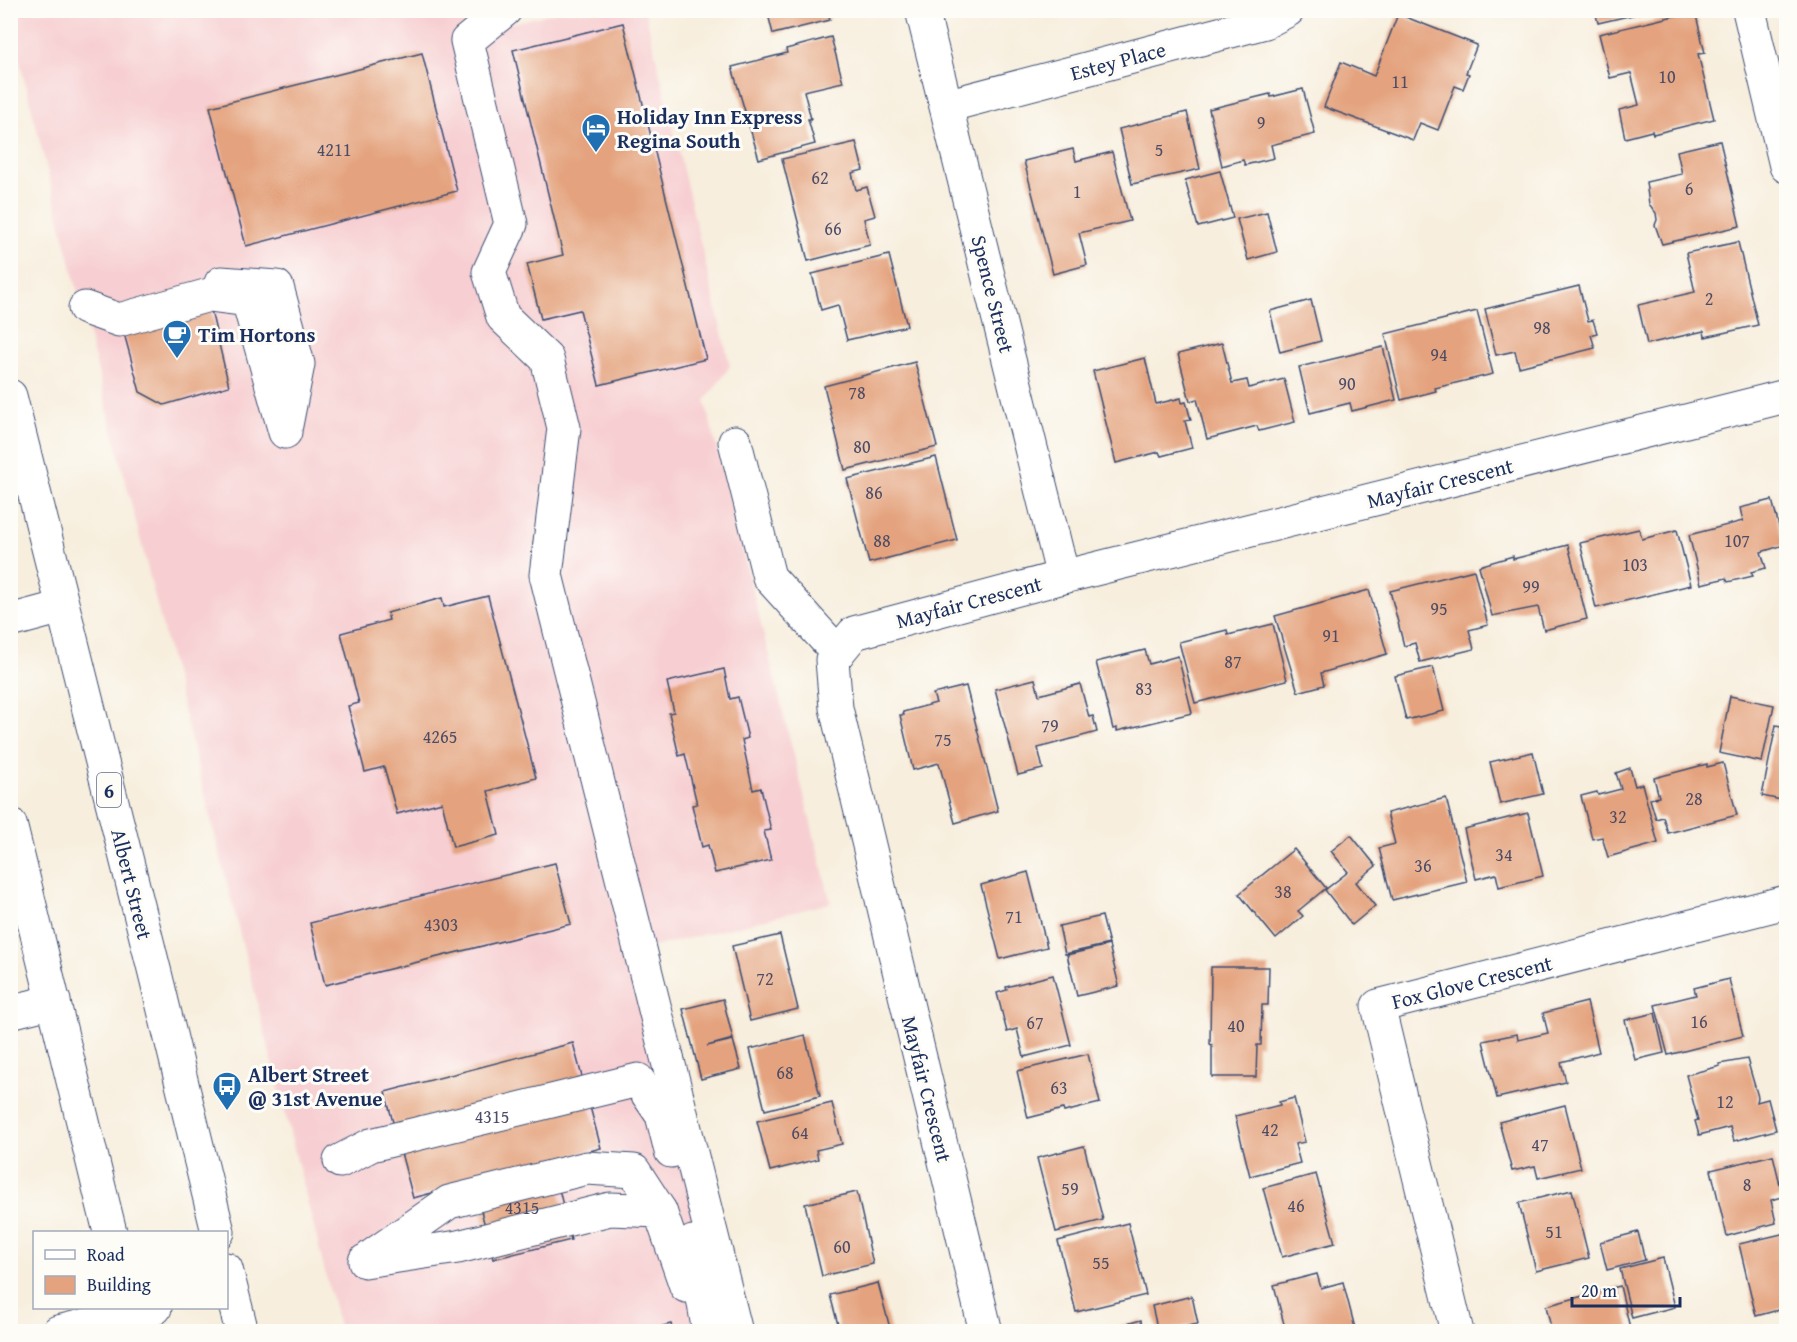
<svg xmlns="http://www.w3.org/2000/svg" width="1797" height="1342" viewBox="0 0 1797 1342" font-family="'Gentium Book Plus',serif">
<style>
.built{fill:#f7cfd2}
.building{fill:#e4a37e}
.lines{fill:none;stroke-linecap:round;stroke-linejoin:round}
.minor-casing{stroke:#3c4c71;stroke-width:35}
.major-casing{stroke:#3c4c71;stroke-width:35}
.minor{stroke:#fff;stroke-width:33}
.major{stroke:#fff;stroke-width:33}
.labels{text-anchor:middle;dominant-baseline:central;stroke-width:6;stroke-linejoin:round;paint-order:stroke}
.number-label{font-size:18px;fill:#4d4c66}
.shield{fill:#fdfcf7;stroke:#5f6c8c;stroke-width:1.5}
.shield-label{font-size:20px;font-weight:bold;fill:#1b2f5e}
.street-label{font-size:21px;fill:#1b2f5e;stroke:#fdfcf7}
.poi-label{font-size:21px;font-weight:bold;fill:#1b2f5e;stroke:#fdfcf7;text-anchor:start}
</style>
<rect width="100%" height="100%" fill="#fdfcf7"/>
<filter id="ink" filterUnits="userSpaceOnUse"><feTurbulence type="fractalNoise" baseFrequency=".0167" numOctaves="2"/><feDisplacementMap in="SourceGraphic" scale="12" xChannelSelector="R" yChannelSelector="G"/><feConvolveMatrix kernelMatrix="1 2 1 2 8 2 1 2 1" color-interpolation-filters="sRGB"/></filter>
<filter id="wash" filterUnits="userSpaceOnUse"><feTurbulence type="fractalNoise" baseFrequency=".008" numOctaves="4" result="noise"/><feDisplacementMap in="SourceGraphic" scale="24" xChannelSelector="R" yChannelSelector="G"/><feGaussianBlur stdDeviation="1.35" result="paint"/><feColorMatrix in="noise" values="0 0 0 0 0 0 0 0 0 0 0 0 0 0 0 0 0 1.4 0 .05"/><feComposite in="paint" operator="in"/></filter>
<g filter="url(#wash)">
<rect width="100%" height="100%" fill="#f7eedd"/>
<polygon class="built" points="508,10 512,23 561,11 645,11 730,366 705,401 831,903 629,953 726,1331 340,1331 11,27 10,11"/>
<g id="blocks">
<g class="building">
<polygon points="767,10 828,10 830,20 773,34"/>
<polygon points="1595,10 1650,10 1650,11 1598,23"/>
<polygon points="1695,11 1705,53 1698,54 1714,119 1653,134 1652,131 1625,138 1619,110 1639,105 1631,73 1610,78 1599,34"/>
<polygon points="1398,14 1477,45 1466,73 1469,74 1463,89 1455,86 1438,130 1420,123 1413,140 1324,107 1341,62 1374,76"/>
<polygon points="623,23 706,359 599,385 580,310 541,319 527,264 563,255 513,50"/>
<polygon points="831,37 843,82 804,91 811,119 808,119 815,144 759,159 732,67 787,53 786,49"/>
<polygon points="422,53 457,191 246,246 210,107"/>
<polygon points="1303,89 1315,134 1271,145 1274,158 1245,165 1243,160 1222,166 1209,109 1270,94 1271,97"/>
<polygon points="1187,112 1200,169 1132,184 1119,129"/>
<polygon points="1720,141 1740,226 1662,244 1655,225 1657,220 1656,213 1649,204 1646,182 1682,174 1677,151"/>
<polygon points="856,142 863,170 852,173 856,190 867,187 875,216 864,219 870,245 808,261 782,159"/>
<polygon points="1073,149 1076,161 1112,152 1130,221 1079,233 1087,265 1053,274 1024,161"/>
<polygon points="1220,171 1233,218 1198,227 1185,180"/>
<polygon points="1267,212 1277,252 1248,260 1237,219"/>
<polygon points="1738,242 1758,325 1705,337 1704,331 1647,344 1638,305 1695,292 1686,253"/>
<polygon points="889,255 907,326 847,340 838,305 821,310 812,274"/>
<polygon points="1579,286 1588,321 1593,320 1597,333 1591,335 1595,348 1519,367 1515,351 1496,355 1485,309"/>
<polygon points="1311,300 1321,341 1280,352 1270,311"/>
<polygon points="209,302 229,386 164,405 140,392 125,337 141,320"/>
<polygon points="1477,311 1493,374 1435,388 1436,391 1401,400 1385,334"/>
<polygon points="1222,343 1232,383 1247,380 1249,388 1284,379 1295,422 1259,431 1257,426 1207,439 1197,399 1190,401 1178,354"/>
<polygon points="1383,347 1396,400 1352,411 1350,403 1310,413 1299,367"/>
<polygon points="1145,358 1156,404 1181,398 1182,403 1186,402 1191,420 1185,421 1192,448 1161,456 1159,452 1116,463 1093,371"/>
<polygon points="915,362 937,447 845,470 824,386"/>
<polygon points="936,457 957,540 869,563 847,479"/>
<polygon points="1772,500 1784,545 1761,552 1766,568 1751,572 1753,576 1728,582 1726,578 1701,584 1689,535 1743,521 1740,508"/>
<polygon points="1639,529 1642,539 1677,530 1691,585 1596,608 1580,543"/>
<polygon points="1568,545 1587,619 1544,630 1538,607 1492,616 1479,566 1513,556 1513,559"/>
<polygon points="1474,570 1488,625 1469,630 1474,649 1420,662 1415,643 1404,646 1390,591"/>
<polygon points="1369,590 1387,654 1321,673 1324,685 1298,692 1275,616"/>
<polygon points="488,596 536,778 488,791 499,835 453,847 442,802 397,814 384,767 365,772 348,706 359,703 341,633 389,620 387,613 442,598 444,607"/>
<polygon points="1273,624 1287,680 1195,703 1179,642 1227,630 1228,635"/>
<polygon points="1145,650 1149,664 1178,656 1192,713 1117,731 1117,728 1113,729 1096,662"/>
<polygon points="1433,667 1444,711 1406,720 1395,676"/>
<polygon points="724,669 730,699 738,697 748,738 742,740 753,790 761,788 771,830 764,831 771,860 715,873 708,845 702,847 692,805 697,804 685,754 679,756 669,713 674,712 667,682"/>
<polygon points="1035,679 1039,695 1080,684 1089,717 1093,716 1097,732 1038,748 1043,769 1018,775 995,689"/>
<polygon points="966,686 998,811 955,823 939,763 913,770 900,715 904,715 903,712 936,703 933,694"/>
<polygon points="1730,696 1774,705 1762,762 1719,753"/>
<polygon points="1776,725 1786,727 1786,801 1762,796"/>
<polygon points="1533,752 1543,794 1500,804 1490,762"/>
<polygon points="1723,763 1737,815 1668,833 1663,817 1656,819 1650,799 1659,797 1654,778 1707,764 1707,767"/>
<polygon points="1630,768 1635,786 1642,784 1658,843 1608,857 1602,837 1592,839 1581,796 1597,792 1598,795 1621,789 1616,773"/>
<polygon points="1446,798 1467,882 1392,900 1379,848 1395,844 1387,813"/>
<polygon points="1528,813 1543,876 1499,887 1496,874 1476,879 1464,829"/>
<polygon points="1351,835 1376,866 1356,882 1375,906 1352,925 1325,890 1348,872 1331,851"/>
<polygon points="1294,849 1326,888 1298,911 1303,916 1276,939 1239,894"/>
<polygon points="555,863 571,924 325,985 310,923"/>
<polygon points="1028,872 1047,947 1000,959 981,885"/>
<polygon points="1102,916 1109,944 1065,954 1059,926"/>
<polygon points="780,935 798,1009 750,1021 732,946"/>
<polygon points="1109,945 1119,986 1077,996 1067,955"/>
<polygon points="1211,967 1269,967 1268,1005 1262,1005 1261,1045 1257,1045 1256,1077 1212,1077 1212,1045 1210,1044"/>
<polygon points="1053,975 1071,1045 1024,1057 1017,1029 1007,1032 997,993 1007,990 1006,987"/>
<polygon points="1729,979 1743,1036 1668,1055 1655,1005 1696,995 1694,988"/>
<polygon points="723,999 733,1039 707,1046 733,1040 741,1069 701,1079 683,1009"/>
<polygon points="1587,1002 1599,1052 1561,1062 1566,1082 1497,1098 1483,1041 1517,1034 1518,1040 1548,1033 1543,1013"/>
<polygon points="1655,1013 1664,1053 1635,1060 1625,1020"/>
<polygon points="805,1035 820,1096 765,1110 750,1049"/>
<polygon points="573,1043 601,1148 477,1181 553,1163 571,1240 493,1259 474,1182 413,1198 385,1092"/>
<polygon points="1088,1054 1100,1103 1064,1112 1063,1109 1028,1118 1017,1071"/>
<polygon points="1747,1059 1758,1097 1757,1102 1768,1099 1776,1130 1734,1141 1730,1127 1699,1135 1695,1121 1698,1120 1686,1075 1720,1066 1719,1064"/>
<polygon points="1294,1098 1305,1142 1295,1144 1300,1163 1250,1176 1235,1116 1280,1105 1279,1102"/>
<polygon points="832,1103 842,1144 816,1150 818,1159 770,1171 757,1121"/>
<polygon points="1565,1105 1581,1168 1538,1178 1535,1166 1512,1171 1499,1122"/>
<polygon points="1084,1146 1103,1220 1056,1232 1037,1158"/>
<polygon points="1773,1155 1783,1197 1771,1200 1776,1223 1727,1236 1711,1170"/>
<polygon points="1316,1174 1335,1243 1282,1257 1263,1188"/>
<polygon points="1572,1190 1589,1258 1536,1271 1519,1203"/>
<polygon points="857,1192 873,1264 822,1276 805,1204"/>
<polygon points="1128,1223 1146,1295 1076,1312 1058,1241"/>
<polygon points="1638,1232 1645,1260 1607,1270 1600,1242"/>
<polygon points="1786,1233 1786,1308 1756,1316 1739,1244"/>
<polygon points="1663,1258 1675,1307 1632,1318 1620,1269"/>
<polygon points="1317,1274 1321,1288 1343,1282 1356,1332 1286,1332 1274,1285"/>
<polygon points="878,1283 891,1332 840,1332 830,1295"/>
<polygon points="1620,1286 1631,1332 1552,1332 1546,1306"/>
<polygon points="1192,1296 1198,1324 1158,1332 1152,1306"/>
<polygon points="1141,1320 1143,1332 1101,1332 1101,1331"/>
<polygon points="671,1324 673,1332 644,1332 644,1331"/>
</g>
</g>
</g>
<g filter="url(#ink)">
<use href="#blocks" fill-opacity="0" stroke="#3c4c71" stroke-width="1.5"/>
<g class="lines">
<g class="minor-casing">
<g id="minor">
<polyline points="505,10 467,41 511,224 489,272 503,317 547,359 564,428 546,575 736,1332"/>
<polyline points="922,10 1063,577"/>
<polyline points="1749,10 1786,166"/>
<polyline points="946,106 1265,22 1288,10"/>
<polyline points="221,283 277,287 298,364 286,425"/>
<polyline points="85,308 119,320 209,295 248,300 285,432"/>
<polyline points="735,442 769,577 838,653"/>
<polyline points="10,621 62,607"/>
<polyline points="10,1012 54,1001"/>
<polyline points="340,1161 371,1145 638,1080 662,1115 671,1151"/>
<polyline points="693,1242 709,1332"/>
<polyline points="372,1256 449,1202 587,1168 634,1171 660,1211"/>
<polyline points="365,1261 458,1247 610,1209 660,1211 686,1286"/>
<polyline points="58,1332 155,1308"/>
<polyline points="986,1332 836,708 832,660 854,633 1063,577 1786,396"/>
<polyline points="1457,1332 1378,1006 1786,902"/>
</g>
</g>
<g class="major-casing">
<g id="major">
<polyline points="10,396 155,973 218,1232"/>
<polyline points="10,824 110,1232"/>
<polyline points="226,1269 242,1332"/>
<polyline points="128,1308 134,1332"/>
</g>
</g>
<use href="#minor" class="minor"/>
<use href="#major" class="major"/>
</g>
</g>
<defs>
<g id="hotel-pin" transform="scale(1.5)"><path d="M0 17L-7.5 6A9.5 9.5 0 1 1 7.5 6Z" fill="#1f6fb2" stroke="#fdfcf7"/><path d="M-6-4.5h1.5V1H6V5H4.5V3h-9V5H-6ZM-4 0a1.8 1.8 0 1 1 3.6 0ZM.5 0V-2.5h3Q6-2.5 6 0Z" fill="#fff"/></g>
<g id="cafe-pin" transform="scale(1.5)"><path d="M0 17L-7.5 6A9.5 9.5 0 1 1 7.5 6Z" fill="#1f6fb2" stroke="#fdfcf7"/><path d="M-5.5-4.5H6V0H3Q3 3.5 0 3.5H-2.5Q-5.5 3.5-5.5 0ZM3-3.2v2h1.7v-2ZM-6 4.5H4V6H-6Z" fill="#fff"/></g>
<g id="bus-pin" transform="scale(1.5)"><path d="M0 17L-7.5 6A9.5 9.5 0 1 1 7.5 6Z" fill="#1f6fb2" stroke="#fdfcf7"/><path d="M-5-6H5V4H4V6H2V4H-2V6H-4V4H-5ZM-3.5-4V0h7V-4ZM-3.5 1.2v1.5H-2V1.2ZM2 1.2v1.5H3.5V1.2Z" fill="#fff"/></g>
</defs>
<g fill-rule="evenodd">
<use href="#hotel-pin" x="596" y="128"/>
<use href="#cafe-pin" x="177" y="334"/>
<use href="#bus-pin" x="227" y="1086"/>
</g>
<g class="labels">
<g class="number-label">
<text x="1667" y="76">10</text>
<text x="1400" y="81">11</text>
<text x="1261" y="122">9</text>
<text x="334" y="149">4211</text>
<text x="1159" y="149">5</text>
<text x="820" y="177">62</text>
<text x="1689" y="188">6</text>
<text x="1077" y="191">1</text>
<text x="833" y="228">66</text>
<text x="1709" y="298">2</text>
<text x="1542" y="327">98</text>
<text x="1439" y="354">94</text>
<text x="1347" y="383">90</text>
<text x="857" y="392">78</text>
<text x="862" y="446">80</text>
<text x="874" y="492">86</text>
<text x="882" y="540">88</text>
<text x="1737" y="540">107</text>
<text x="1635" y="564">103</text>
<text x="1531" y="586">99</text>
<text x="1439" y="608">95</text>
<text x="1331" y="635">91</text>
<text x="1233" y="661">87</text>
<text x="1144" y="688">83</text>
<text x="1050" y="725">79</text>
<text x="440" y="736">4265</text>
<text x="943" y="739">75</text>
<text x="1694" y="798">28</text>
<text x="1618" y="816">32</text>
<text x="1504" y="854">34</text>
<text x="1423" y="865">36</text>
<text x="1283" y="891">38</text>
<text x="1014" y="916">71</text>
<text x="441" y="924">4303</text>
<text x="765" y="978">72</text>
<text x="1699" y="1021">16</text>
<text x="1035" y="1022">67</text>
<text x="1236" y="1025">40</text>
<text x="785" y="1072">68</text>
<text x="1059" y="1087">63</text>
<text x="1725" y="1101">12</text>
<text x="492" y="1116">4315</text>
<text x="1270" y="1129">42</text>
<text x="800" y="1132">64</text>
<text x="1540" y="1144">47</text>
<text x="1747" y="1184">8</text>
<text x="1070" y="1188">59</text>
<text x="1296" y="1205">46</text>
<text x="522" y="1207">4315</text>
<text x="1554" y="1231">51</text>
<text x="842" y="1246">60</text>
<text x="1101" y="1262">55</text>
</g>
<rect class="shield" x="97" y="773" width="24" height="34" rx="4.5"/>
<g class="shield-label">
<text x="109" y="790">6</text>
</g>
<g class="street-label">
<text transform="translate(1118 61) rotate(-15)">Estey Place</text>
<text transform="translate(993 294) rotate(76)">Spence Street</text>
<text transform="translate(1440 483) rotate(-14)">Mayfair Crescent</text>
<text transform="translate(969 602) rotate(-15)">Mayfair Crescent</text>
<text transform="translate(132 884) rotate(76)">Albert Street</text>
<text transform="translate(1472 982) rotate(-14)">Fox Glove Crescent</text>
<text transform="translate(927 1089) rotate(76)">Mayfair Crescent</text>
</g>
<g class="poi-label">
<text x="617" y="116">Holiday Inn Express<tspan x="617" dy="24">Regina South</tspan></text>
<text x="198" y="334">Tim Hortons</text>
<text x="248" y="1074">Albert Street<tspan x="248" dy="24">@ 31st Avenue</tspan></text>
</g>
</g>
<rect width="1797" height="1342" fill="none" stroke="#fdfcf7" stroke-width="36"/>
<rect x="33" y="1231" width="195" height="78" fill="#fdfcf7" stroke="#a3aaba" stroke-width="1.5"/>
<rect x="45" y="1250" width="30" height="9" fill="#ffffff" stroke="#a3aaba" stroke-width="1.5"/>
<text x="87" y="1261" font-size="18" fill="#1b2f5e">Road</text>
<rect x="45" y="1276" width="30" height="18" fill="#e4a37e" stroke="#a3aaba" stroke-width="1.5"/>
<text x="87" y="1291" font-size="18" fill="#1b2f5e">Building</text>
<path d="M1572 1297v9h108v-9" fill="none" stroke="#1b2f5e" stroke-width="3"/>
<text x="1581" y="1297" font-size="18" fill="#1b2f5e" stroke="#fdfcf7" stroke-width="4.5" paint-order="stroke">20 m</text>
</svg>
